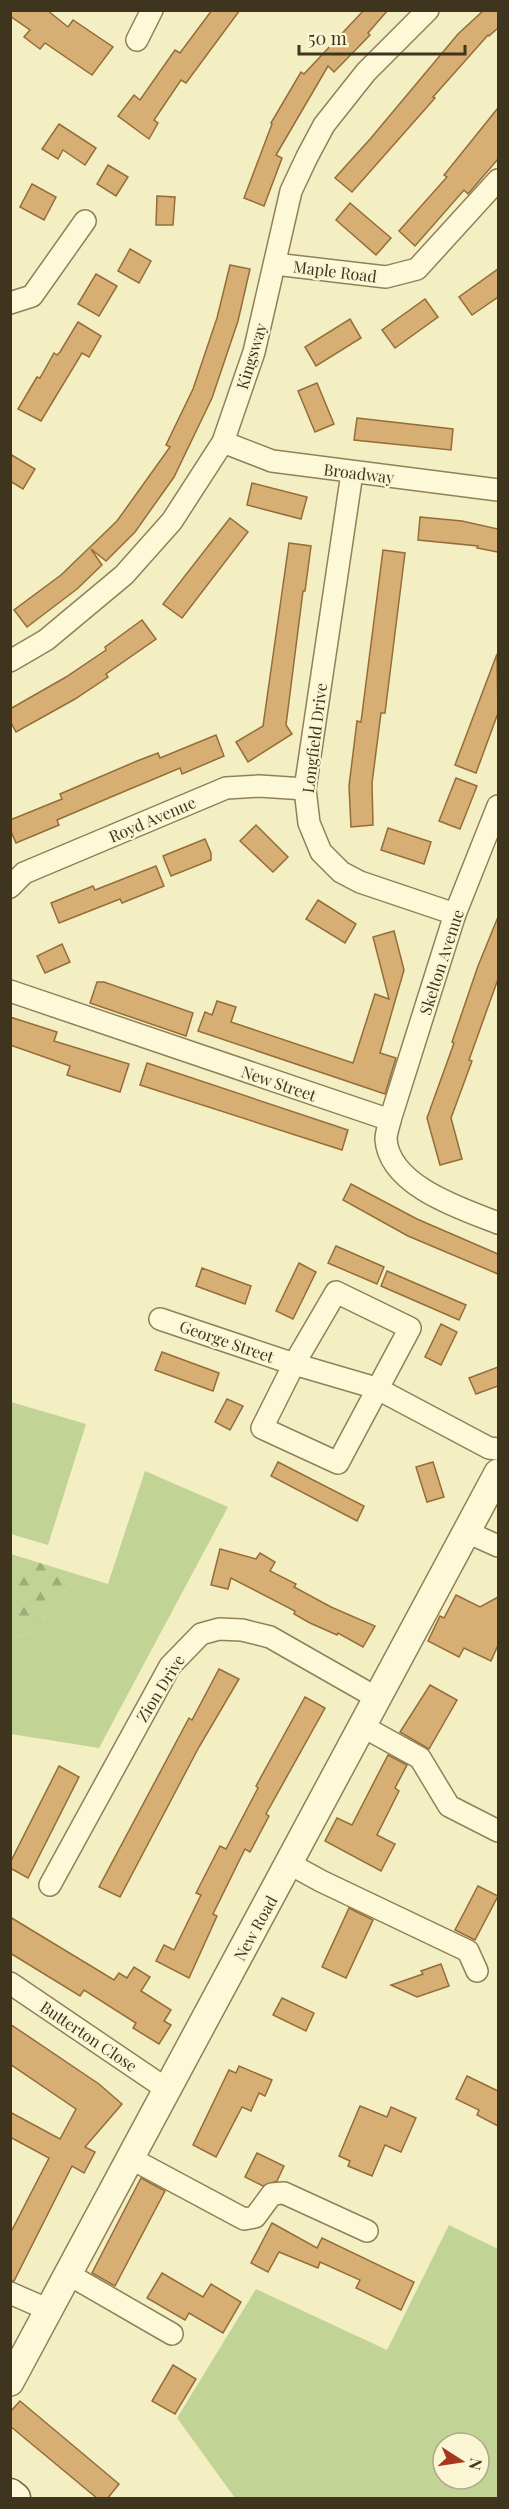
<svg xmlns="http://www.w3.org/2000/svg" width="509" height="2509" viewBox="0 0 509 2509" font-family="'Playfair Display',serif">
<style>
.green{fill:#c1d495;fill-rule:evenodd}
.forest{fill:url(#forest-firs)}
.building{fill:#d7af74;stroke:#946d39;stroke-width:1.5}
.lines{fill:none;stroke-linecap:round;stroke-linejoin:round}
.minor-casing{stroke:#918057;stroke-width:24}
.tertiary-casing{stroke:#918057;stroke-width:30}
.secondary-casing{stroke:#73613a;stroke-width:33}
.minor{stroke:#fdf9d8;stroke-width:21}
.tertiary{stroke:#fdf9d8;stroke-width:27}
.secondary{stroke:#fdf9d8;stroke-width:30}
.labels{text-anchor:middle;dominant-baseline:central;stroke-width:4.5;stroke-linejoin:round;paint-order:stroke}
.street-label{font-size:16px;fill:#3f341d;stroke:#faf6d4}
</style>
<defs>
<pattern id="forest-firs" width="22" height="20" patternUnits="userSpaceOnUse" patternTransform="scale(1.5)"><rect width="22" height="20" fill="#c1d495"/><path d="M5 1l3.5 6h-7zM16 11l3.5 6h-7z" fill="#9ead79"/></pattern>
</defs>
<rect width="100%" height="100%" fill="#f4eec3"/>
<g class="green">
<polygon points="11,1402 86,1424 48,1545 11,1534"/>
<polygon points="145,1471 228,1507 99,1748 11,1734 11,1639 33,1632 79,1575 108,1584"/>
<path d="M 449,2225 L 498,2249 L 498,2498 L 235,2498 L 177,2418 L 256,2289 L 387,2350 ZM 443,2443 L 479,2443 L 479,2479 L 443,2479 Z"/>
</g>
<polygon class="forest" points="11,1554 79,1575 33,1632 11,1639"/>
<g class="building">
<polygon points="10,10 47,10 68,27 73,20 113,47 92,75 45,43 40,49 24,37 30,30 10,16"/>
<polygon points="212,10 240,10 186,83 181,80 154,120 158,123 149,139 118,116 134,95 140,100 175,50 180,53"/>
<polygon points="364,10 388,10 368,33 370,35 334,72 328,66 276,155 282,158 264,206 244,198 272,124 271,123 301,72 304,74"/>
<polygon points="484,10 498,10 498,28 489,36 488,35 433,97 435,98 352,192 335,178 371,138 458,34"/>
<polygon points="498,108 498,159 468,194 464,190 415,246 399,231 447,177 444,175"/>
<polygon points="59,124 96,148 85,165 63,150 58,159 42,149"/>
<polygon points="108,165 128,177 116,196 97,184"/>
<polygon points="32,184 56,197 44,220 20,207"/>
<polygon points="157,196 175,197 173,225 156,225"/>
<polygon points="350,203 391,238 376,255 336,220"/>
<polygon points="130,249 151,261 139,283 118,271"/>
<polygon points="230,265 250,269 238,321 212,398 174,477 135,532 106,561 91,549 102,565 77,589 27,627 14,610 61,575 117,521 170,447 166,445 193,389 217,318"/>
<polygon points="498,269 498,297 472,315 459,297"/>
<polygon points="96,274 117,286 99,316 78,304"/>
<polygon points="425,299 438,317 395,348 382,330"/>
<polygon points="350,319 361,338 316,366 305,347"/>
<polygon points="78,322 101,336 89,357 82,353 41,421 18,409 37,377 40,378 54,353 57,355 60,352"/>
<polygon points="317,383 334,424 315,432 298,391"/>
<polygon points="357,418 453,429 451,450 354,440"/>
<polygon points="10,454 35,469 23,489 10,481"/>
<polygon points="252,483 307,497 301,519 247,505"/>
<polygon points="420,517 462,521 498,529 498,552 477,548 478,546 418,540"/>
<polygon points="230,518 248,532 182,618 163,604"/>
<polygon points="289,543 311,546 305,591 303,591 286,725 292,734 248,762 236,742 263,726"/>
<polygon points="383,550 405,553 385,713 381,713 372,783 373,825 351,827 349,786 357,721 361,722"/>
<polygon points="142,620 156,639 106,674 108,677 75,699 16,732 10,721 10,709 66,677 106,650 105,647"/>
<polygon points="497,654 498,713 476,773 455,765"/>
<polygon points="216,735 224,756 182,774 180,768 111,797 57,820 59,825 16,843 10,829 10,820 62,799 60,794 137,761 158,753 160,758"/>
<polygon points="456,778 477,786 460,829 439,821"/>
<polygon points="256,825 288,857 273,872 240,841"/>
<polygon points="388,828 431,842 424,864 381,850"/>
<polygon points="205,839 211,853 211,860 171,876 163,856"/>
<polygon points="156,866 164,886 122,903 120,899 59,923 51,903 93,886 95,890"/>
<polygon points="318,900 356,924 345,943 306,919"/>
<polygon points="498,917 498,979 469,1060 472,1061 451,1118 462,1159 440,1165 427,1118 454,1043 452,1042 478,966"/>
<polygon points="394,931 404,970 380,1053 396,1058 385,1094 198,1031 205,1012 212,1015 217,1001 236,1007 231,1022 353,1063 375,994 389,999 373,937"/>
<polygon points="62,944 70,962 45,973 37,956"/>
<polygon points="97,982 104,982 193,1013 186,1036 90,1003"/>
<polygon points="10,1017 57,1032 54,1041 129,1064 120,1092 67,1075 70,1066 10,1045"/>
<polygon points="147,1063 348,1130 342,1150 140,1085"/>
<polygon points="351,1184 417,1219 498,1254 498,1274 408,1236 343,1200"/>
<polygon points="336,1246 384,1267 377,1284 328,1263"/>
<polygon points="299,1263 316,1272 293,1319 276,1311"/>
<polygon points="202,1268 251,1286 245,1304 196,1286"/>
<polygon points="387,1271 466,1305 459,1320 381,1286"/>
<polygon points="441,1324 457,1332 441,1365 425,1357"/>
<polygon points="162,1352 219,1373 213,1391 155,1370"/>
<polygon points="498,1367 498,1386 476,1394 469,1378"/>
<polygon points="227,1399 243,1406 230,1430 215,1422"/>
<polygon points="278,1462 364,1506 357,1521 271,1476"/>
<polygon points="433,1462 444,1497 427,1502 416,1467"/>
<polygon points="220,1549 256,1559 260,1553 275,1562 270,1571 296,1584 294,1587 331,1607 375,1626 363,1647 338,1633 337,1635 310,1623 294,1614 295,1611 231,1578 228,1589 211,1585"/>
<polygon points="456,1595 480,1607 498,1597 498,1645 491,1661 464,1648 459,1657 428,1641 440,1616 444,1618"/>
<polygon points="219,1669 239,1679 199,1747 120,1897 99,1887 189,1718 192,1720"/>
<polygon points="430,1685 457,1700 429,1749 400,1732"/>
<polygon points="305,1697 325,1708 266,1814 269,1816 250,1852 245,1849 213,1914 217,1916 189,1978 156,1961 164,1945 174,1950 201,1895 196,1893 220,1846 226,1849 258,1788 256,1786"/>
<polygon points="388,1755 407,1765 395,1788 399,1791 377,1835 395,1844 381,1871 325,1841 337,1818 352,1825"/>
<polygon points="59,1766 79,1777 28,1878 10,1868 10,1863"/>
<polygon points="478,1886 498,1896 475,1940 455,1930"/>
<polygon points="349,1908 373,1920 346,1978 322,1967"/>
<polygon points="10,1917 114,1980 119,1973 127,1978 134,1967 150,1977 141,1991 171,2010 164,2021 171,2025 159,2044 133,2028 136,2023 84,1990 80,1996 10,1953"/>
<polygon points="441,1964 449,1986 417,1997 391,1985 423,1974 421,1971"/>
<polygon points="282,1998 314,2013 306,2031 273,2015"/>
<polygon points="10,2024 99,2084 122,2104 85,2147 95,2152 84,2173 72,2166 14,2281 10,2281 10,2234 49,2158 10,2137 10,2112 60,2139 76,2109 10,2064"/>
<polygon points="239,2066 272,2080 265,2096 259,2093 251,2111 242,2107 216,2157 193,2145 229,2070 236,2073"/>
<polygon points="467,2076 498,2091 498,2126 477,2115 479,2110 456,2099"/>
<polygon points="360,2106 387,2117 391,2107 416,2118 401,2152 385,2145 372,2176 348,2166 350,2161 339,2156"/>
<polygon points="257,2153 284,2166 277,2181 263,2186 245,2177"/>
<polygon points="141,2178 165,2191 115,2286 92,2273"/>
<polygon points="272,2223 317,2248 322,2238 414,2282 401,2310 356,2288 360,2280 320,2262 318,2268 279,2252 268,2272 251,2263"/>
<polygon points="162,2273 203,2297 211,2284 241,2302 223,2333 189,2313 185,2320 147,2298"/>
<polygon points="173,2365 196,2379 175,2414 152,2401"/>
<polygon points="20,2401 119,2484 107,2499 98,2499 10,2426 10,2412"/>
</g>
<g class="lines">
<g class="minor-casing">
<g id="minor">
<polyline points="137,40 152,10"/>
<polyline points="275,264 386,277 417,269 498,180"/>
<polyline points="10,303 32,296 85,221"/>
<polyline points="223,442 272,461 498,490"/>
<polyline points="352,473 305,789 309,823 321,852 341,872 360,882 455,914"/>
<polyline points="10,661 46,640 124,575 172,521 223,442 254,352 291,191 307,157 324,125 366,72 428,10"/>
<polyline points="10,887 24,873 226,788 259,786 305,789"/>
<path d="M 10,991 L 390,1120 C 389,1126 386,1133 386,1139 C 389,1186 462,1209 498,1223"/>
<polyline points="390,1120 455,914 498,806"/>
<polygon points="336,1292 410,1328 338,1463 262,1428 294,1364"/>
<polyline points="160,1319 294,1364 376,1388 489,1448 498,1449"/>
<polyline points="469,1529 478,1537 498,1546"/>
<polyline points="362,1726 420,1758 449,1806 498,1831"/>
<polyline points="290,1864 321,1881 468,1951 477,1971"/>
<polyline points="50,1885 170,1666 201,1634 219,1629 242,1630 270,1637 377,1698"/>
<polyline points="10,1983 168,2090"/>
<polyline points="132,2159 244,2219 255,2217 272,2194 284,2193 367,2231"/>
<polyline points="68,2274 172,2334"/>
<polyline points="10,2293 49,2310"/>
</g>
</g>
<g class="tertiary-casing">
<polyline id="tertiary" points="10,2382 498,1473"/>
</g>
<g class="secondary-casing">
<polyline id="secondary" points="10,2494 15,2498"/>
</g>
<use href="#minor" class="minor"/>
<use href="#tertiary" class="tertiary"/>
<use href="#secondary" class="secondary"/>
</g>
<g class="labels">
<g class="street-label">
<text transform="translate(335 271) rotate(7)">Maple Road</text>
<text transform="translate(251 356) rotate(-73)">Kingsway</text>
<text transform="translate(359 473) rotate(7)">Broadway</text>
<text transform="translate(314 738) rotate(-83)">Longfield Drive</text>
<text transform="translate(152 819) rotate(-23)">Royd Avenue</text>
<text transform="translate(441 962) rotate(-72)">Skelton Avenue</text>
<text transform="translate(279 1083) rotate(19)">New Street</text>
<text transform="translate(227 1341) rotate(19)">George Street</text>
<text transform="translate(160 1688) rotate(-58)">Zion Drive</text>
<text transform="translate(255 1928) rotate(-61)">New Road</text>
<text transform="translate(89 2036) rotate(34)">Butterton Close</text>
</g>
</g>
<rect width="509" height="2509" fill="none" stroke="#3f341d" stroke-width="24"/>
<g transform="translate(461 2461) rotate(102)"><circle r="28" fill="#faf6d4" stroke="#afa88b" stroke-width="1.5"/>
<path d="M0-4.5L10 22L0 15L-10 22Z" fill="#a9361e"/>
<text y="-9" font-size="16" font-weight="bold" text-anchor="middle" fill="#3f341d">N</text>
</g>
<path d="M299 45v9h166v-9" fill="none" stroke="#3f341d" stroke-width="3"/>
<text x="308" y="45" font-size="18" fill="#3f341d" stroke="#faf6d4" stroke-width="4.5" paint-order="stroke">50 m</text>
</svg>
